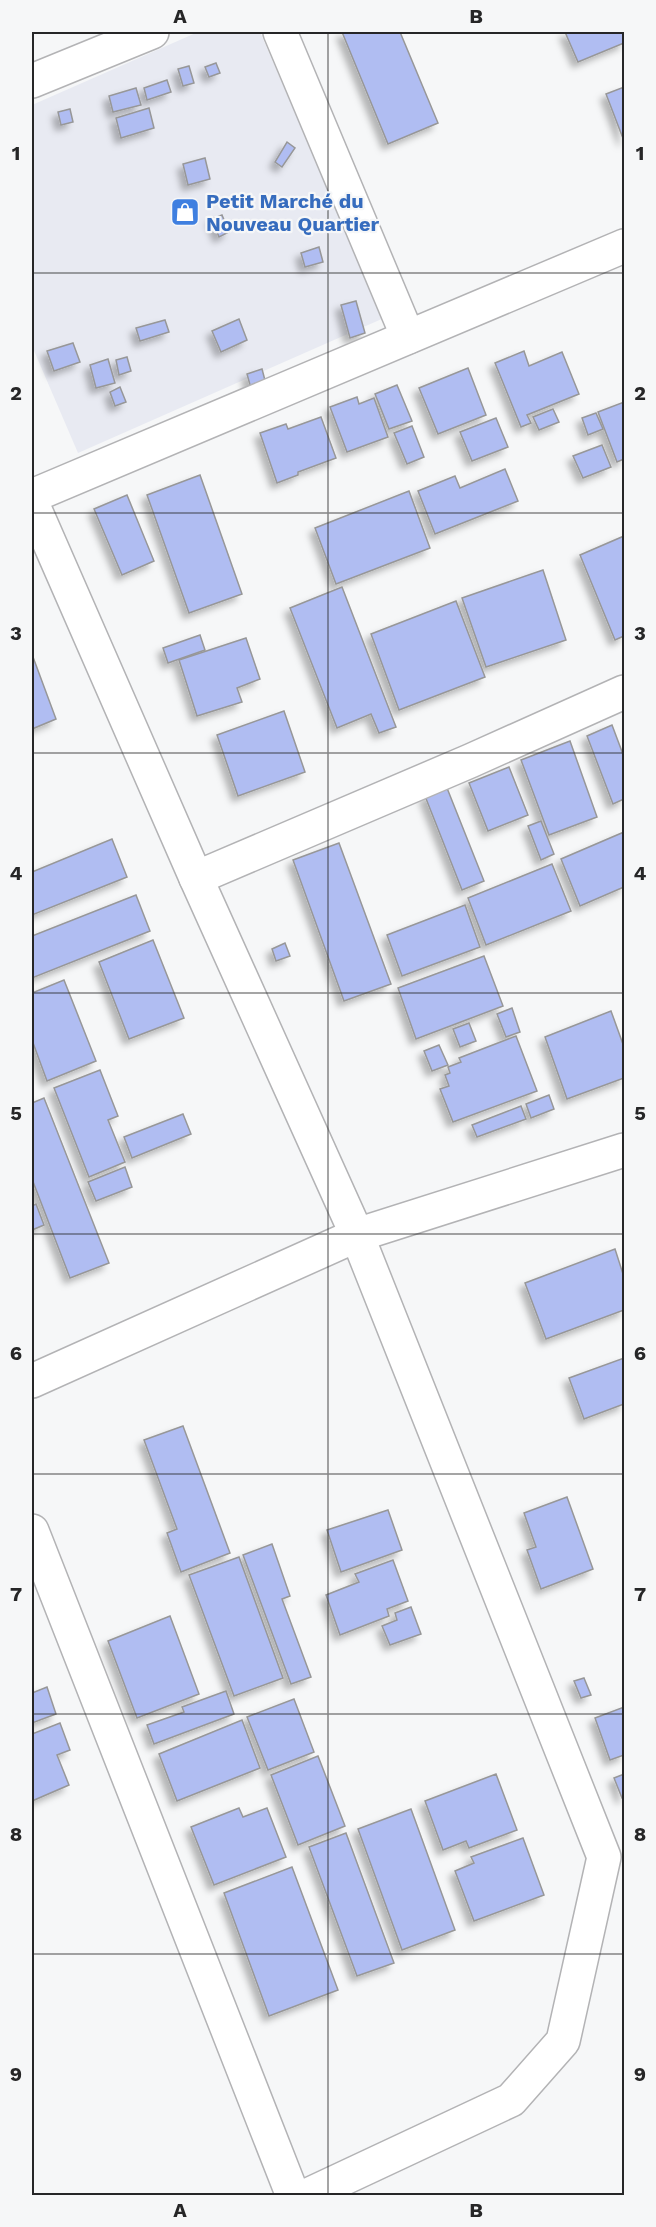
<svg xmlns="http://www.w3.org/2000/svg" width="656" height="2227" viewBox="0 0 656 2227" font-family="'Work Sans',sans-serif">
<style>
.built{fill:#e8eaf2}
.building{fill:#b0bdf2;stroke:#979798;stroke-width:1.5;filter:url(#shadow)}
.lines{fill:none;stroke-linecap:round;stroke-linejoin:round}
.minor-casing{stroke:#b3b3b5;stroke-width:36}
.minor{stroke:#fff;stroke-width:33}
.grid{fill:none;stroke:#262627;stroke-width:1.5;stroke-opacity:0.55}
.labels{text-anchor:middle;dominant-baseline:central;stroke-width:4.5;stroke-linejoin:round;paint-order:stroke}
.shop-label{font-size:20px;font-weight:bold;fill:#366cbe;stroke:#f6f7f8;text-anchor:start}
.neatline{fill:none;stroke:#262627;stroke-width:2}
.grid-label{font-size:20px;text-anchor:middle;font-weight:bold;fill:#262627}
</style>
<defs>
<filter id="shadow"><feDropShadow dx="-5.5" dy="5.5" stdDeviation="3" flood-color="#0004"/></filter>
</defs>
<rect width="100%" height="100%" fill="#f6f7f8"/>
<polygon class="built" points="198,32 260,32 384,318 78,453 32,346 32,105"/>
<g class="building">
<polygon points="342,32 400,32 438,123 388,144"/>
<polygon points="565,32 624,32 624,43 578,62"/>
<polygon points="216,63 220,73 209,77 205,67"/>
<polygon points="189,66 194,83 183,86 178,69"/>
<polygon points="167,80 171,92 147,100 144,88"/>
<polygon points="624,87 624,141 606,94"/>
<polygon points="136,88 141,105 113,112 109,96"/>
<polygon points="149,108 154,128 121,138 116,118"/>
<polygon points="70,109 73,122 61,125 58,112"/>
<polygon points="287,142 295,148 282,167 275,162"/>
<polygon points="205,158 210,179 188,185 183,164"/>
<polygon points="222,215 229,232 219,237 212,219"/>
<polygon points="319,247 323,262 305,267 301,253"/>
<polygon points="356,301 365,333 350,338 341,305"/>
<polygon points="239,319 247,340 221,352 212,331"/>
<polygon points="165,320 169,332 140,341 136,328"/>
<polygon points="73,343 80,362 54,371 47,351"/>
<polygon points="524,351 529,366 562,352 579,394 527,415 531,423 521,427 495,363"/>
<polygon points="127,357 131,371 119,375 116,360"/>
<polygon points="108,359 115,383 96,388 90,365"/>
<polygon points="468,368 486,415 438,434 419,388"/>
<polygon points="262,369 267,388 252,392 247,374"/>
<polygon points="397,385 412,421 389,429 375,394"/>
<polygon points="120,387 126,402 115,406 110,392"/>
<polygon points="357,397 359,404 374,398 388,437 347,452 330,407"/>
<polygon points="624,402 624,459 617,462 598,412"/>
<polygon points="553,409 559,422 539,430 533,417"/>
<polygon points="596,413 603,429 588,435 582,418"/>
<polygon points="321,417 336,458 298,472 298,475 277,483 260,433 286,424 288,429"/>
<polygon points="496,418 508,447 472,461 460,432"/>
<polygon points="412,426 424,457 407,464 394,433"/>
<polygon points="602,445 611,467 583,478 573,456"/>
<polygon points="505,469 518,501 435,534 418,491 455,476 460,488"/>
<polygon points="200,475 242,594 189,613 147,495"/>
<polygon points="409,491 430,548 336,584 315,528"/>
<polygon points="127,495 154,561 122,575 94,509"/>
<polygon points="624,536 624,636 615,640 580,555"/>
<polygon points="543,570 566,640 486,667 462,598"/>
<polygon points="342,587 396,727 379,733 371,714 337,728 290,608"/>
<polygon points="456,601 485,677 399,710 371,634"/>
<polygon points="200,635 205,650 168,663 163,648"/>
<polygon points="246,638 260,679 237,688 242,702 197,716 179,660"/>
<polygon points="33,657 56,719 32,729 32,658"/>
<polygon points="284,711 305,772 238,796 217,735"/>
<polygon points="612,725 624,757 624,799 613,804 587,736"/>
<polygon points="570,741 597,817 549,835 521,760"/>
<polygon points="509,767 528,815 488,831 469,783"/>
<polygon points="447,788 484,881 462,890 425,796"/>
<polygon points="541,821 554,854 541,860 528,826"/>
<polygon points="624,832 624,887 580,906 561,859"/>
<polygon points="112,839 127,877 32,915 32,872"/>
<polygon points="339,843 391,984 344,1001 293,860"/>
<polygon points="552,864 571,911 486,945 468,898"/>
<polygon points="136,895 150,931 32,978 32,936"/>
<polygon points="465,905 480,947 402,976 387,935"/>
<polygon points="153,940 184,1018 129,1039 99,962"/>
<polygon points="285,943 290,956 276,961 272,949"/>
<polygon points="484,956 503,1006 416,1039 398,988"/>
<polygon points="64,980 96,1061 47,1081 32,1040 32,993"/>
<polygon points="512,1008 520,1032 506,1037 497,1014"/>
<polygon points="611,1011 624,1047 624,1078 567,1099 545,1037"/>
<polygon points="469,1023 476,1041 460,1047 453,1029"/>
<polygon points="516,1036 537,1091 453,1122 440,1089 449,1086 445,1075 450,1073 448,1067 461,1062 459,1058"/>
<polygon points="439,1045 448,1065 432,1071 424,1051"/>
<polygon points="100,1070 118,1116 108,1120 125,1162 89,1177 54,1088"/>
<polygon points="549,1095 554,1109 531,1118 526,1104"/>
<polygon points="44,1098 109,1263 70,1278 32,1179 32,1103"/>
<polygon points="521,1106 526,1119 477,1137 472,1125"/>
<polygon points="183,1114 191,1134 132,1158 124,1137"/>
<polygon points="125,1167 132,1187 96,1201 88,1182"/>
<polygon points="36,1204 44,1225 32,1230 32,1206"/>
<polygon points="615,1249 624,1277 624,1310 546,1339 525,1283"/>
<polygon points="624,1358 624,1404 584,1419 569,1378"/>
<polygon points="183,1426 230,1553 181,1572 167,1533 177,1529 144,1440"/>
<polygon points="567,1497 593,1569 541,1589 527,1550 536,1547 524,1513"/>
<polygon points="388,1510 402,1550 341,1572 327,1530"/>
<polygon points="272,1544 290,1596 282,1599 311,1677 291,1684 243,1555"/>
<polygon points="239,1557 283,1678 234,1696 189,1575"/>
<polygon points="393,1560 408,1601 387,1609 389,1616 340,1635 326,1595 359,1582 355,1574"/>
<polygon points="411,1607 421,1634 390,1645 382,1626 397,1620 395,1613"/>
<polygon points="170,1616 199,1694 137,1718 108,1641"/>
<polygon points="584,1678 591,1695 581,1698 574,1681"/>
<polygon points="47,1687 56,1714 32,1723 32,1693"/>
<polygon points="226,1691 234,1714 154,1744 147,1725 184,1712 182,1707"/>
<polygon points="294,1699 314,1752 268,1770 247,1717"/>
<polygon points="624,1707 624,1755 610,1760 595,1718"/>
<polygon points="242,1720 260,1768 177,1801 159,1754"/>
<polygon points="60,1723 70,1750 57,1755 69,1785 32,1801 32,1734"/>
<polygon points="318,1756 345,1826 298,1845 271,1775"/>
<polygon points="496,1774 517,1830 469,1848 466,1841 443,1850 425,1801"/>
<polygon points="624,1774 624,1797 622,1798 614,1778"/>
<polygon points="239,1808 243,1817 267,1808 286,1857 214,1885 191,1827"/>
<polygon points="411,1809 455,1930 402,1950 358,1829"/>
<polygon points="346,1833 394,1963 357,1976 309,1847"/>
<polygon points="523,1838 544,1895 474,1921 455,1871 474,1863 471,1857"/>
<polygon points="292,1867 338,1990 269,2016 224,1893"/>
</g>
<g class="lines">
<g class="minor-casing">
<g id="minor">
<polyline points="280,32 408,337"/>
<polyline points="32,81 152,32"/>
<polyline points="32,496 624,246"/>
<polyline points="32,503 196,878 357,1235 604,1857 563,2041 511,2100 306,2196"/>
<polyline points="196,878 470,761 624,692"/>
<polyline points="32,1381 357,1235 624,1150"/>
<polyline points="32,1531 293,2196"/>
</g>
</g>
<use href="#minor" class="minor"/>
</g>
<path class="grid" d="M 328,32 L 328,2196M 32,273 L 624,273M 32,513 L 624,513M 32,753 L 624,753M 32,993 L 624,993M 32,1234 L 624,1234M 32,1474 L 624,1474M 32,1714 L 624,1714M 32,1954 L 624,1954"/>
<defs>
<g id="shop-square" transform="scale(1.5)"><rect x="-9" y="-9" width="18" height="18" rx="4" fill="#3f7fe0" stroke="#f6f7f8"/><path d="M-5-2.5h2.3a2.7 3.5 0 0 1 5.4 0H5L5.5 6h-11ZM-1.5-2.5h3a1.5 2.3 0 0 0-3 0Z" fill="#fff"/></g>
</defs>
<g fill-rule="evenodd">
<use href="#shop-square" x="185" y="212"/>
</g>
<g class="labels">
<g class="shop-label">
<text x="206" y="201">Petit Marché du<tspan x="206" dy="23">Nouveau Quartier</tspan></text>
</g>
</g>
<rect width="656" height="2227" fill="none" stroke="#f6f7f8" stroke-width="66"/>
<rect x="33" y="33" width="590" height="2161" class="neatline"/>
<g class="grid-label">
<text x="180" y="23">A</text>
<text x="476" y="23">B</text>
<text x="16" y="160">1</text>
<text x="640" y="160">1</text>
<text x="16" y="400">2</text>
<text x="640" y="400">2</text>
<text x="16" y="640">3</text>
<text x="640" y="640">3</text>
<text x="16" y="880">4</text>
<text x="640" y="880">4</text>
<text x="16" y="1120">5</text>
<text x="640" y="1120">5</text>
<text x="16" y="1360">6</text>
<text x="640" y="1360">6</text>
<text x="16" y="1601">7</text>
<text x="640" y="1601">7</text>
<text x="16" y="1841">8</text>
<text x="640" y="1841">8</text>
<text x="16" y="2081">9</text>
<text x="640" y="2081">9</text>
<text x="180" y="2217">A</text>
<text x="476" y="2217">B</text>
</g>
</svg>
